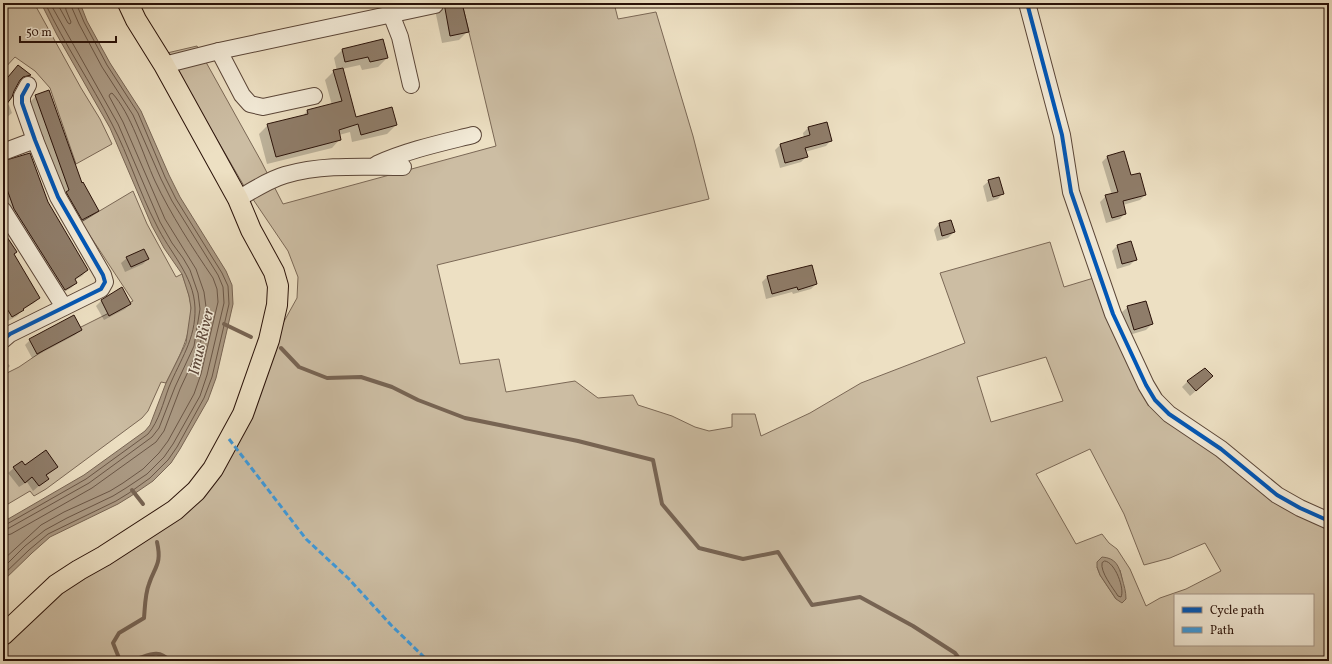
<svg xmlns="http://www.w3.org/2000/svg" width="1332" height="664" viewBox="0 0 1332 664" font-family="Vollkorn,serif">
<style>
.green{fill:#ccbda3;stroke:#7b6856;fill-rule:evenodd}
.water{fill:#ab9a84;stroke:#776453}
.shadow{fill:#0003}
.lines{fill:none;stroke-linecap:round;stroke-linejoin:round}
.shore{stroke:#6a5646;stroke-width:1}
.stream{stroke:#776453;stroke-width:4}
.building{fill:#8f7d6a;stroke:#2a1209}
.minor-casing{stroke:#5b4638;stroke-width:18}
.major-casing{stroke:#2a1209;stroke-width:22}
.minor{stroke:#f3ebd8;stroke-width:16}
.major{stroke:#ede0c3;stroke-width:20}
.quiet{stroke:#3d9add;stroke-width:3;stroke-dasharray:6 3;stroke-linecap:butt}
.cycleway-casing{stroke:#f3ebd8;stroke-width:6}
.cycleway{stroke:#0057b8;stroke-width:4}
.labels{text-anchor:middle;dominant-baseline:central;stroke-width:3;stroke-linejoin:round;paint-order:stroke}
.water-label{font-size:16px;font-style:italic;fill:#5e483a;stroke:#f3ebd8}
</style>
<rect width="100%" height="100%" fill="#ede0c3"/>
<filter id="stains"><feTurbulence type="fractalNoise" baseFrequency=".005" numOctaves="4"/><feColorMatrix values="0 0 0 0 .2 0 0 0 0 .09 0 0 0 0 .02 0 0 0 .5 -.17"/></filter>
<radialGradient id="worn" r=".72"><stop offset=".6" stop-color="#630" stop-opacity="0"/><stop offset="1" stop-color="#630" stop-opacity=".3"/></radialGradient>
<g class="green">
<polygon points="3,3 34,3 81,88 100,119 112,144 76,164 50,88 35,71 15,57 3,70"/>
<path d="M 462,3 L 614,3 L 618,19 L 656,12 L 693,136 L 709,199 L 437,265 L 460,364 L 499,359 L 506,392 L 575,381 L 598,398 L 633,395 L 638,405 L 672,416 L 695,427 L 709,431 L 732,427 L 732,414 L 755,414 L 761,436 L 810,413 L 861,383 L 965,343 L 940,273 L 1050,242 L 1064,287 L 1097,277 L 1141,384 L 1186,433 L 1249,479 L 1329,527 L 1329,661 L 3,661 L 3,648 L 15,635 L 79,578 L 193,502 L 277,334 L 297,298 L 298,277 L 288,251 L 244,186 L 167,53 L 197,46 L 261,161 L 283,204 L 496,146 ZM 1046,357 L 1063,401 L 991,422 L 977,377 ZM 1090,449 L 1124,514 L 1144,565 L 1170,558 L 1205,543 L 1221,571 L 1186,589 L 1160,598 L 1146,606 L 1130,569 L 1117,549 L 1109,543 L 1102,534 L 1076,544 L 1036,474 ZM 1097,567 L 1120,570 L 1122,579 L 1116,599 L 1100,575 ZM 1175,595 L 1313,595 L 1313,645 L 1175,645 Z"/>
<path d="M 133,191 L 147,224 L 176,277 L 182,274 C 186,285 190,296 191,307 C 192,335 178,359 166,383 L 161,382 L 148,411 L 142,418 L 46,489 L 34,496 L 30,491 L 3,507 L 3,386 L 4,385 L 3,383 L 3,375 L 19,367 L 44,350 L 43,346 L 133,301 L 81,222 Z"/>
</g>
<g class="water">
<polygon points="41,3 80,3 87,21 110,63 141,111 169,175 180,197 226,271 232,285 233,304 216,378 208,400 180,449 171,463 153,481 131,496 118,504 50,537 32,553 3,581 3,522 84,475 145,431 150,425 166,383 186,343 191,308 189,296 182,274 164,248 152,226 110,128 57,35"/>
<path d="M 1102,557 C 1116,558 1119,566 1122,578 C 1124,586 1126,591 1126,599 L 1122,603 L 1116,599 L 1100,575 L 1097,567 L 1097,562 Z"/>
</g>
<g class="shadow">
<polygon points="436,3 461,3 467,32 459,40 442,43 434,5"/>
<polygon points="342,50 387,58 378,67 362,70 360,65 342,69 355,118 396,125 387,134 352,142 350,132 339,135 340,139 332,148 267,164 259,134 268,125 302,117 307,111 332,105 325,80 334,71 337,71 334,58"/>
<polygon points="18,67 29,76 24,81 18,82 3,107 9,105 12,113 6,118 3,119 3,84"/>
<polygon points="36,96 81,185 98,211 92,216 77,225 63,196 30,102"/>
<polygon points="808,128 831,140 826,146 805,152 806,157 801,162 780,168 775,150 780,145 804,138 803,133"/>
<polygon points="1108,156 1130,177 1145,195 1140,200 1123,205 1125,213 1120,219 1106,223 1100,202 1106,196 1112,195 1102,162"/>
<polygon points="3,162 47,202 87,270 82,276 74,280 76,283 71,288 59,295 9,215 3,198"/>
<polygon points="989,181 1003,193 998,199 987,202 983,186"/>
<polygon points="951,221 954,232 948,238 937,241 934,230 939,224"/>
<polygon points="3,233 16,252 13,255 39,298 34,303 22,310 17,316 6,322 3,317"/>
<polygon points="1117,246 1135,260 1130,265 1117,269 1112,251"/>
<polygon points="127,258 148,259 143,264 125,272 121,263"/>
<polygon points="783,273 816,284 811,289 793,294 792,292 766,299 762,282 767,277"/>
<polygon points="102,300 130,304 125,309 104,320 96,306"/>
<polygon points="1128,307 1152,324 1146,330 1129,335 1122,312"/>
<polygon points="81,330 75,335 32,358 25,345 30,340"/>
<polygon points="3,358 10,366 3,373"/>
<polygon points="1188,381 1206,382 1190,396 1182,387"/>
<polygon points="25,466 57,467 46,476 47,479 33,491 27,482 19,487 8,473 14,468"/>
</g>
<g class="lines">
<g class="shore">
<polyline points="57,3 68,23 70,24 71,22 66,10 65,3"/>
<path d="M 3,525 L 7,524 L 86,479 L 148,434 C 159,421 163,403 169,387 C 180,360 196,339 195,308 C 194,275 169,252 156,224 C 139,192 129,156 112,124 C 91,83 65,45 45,3"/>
<polyline points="3,530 9,528 89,483 152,437 159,428 175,387 194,346 200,309 198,293 190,270 183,258 172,243 160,222 118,124 50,3"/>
<path d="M 3,536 L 11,534 L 92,488 L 156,442 L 164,431 L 180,389 L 200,346 L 206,307 L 204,292 L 196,269 L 165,219 L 123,122 L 109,96 L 110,94 L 112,93 C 131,113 143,155 155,181 C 171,215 192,247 213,278 L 217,289 L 218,302 L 201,374 L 194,394 L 168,441 L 159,453 L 143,469 L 123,483 L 110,491 L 64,512 L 41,525 L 3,560"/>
<path d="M 1105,561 C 1115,562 1125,589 1121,597 L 1118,596 C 1113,588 1100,572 1102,563 Z"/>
<polyline points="3,568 25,546 45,530 67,518 113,496 126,488 147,474 164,457 173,444 200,396 207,375 224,303 223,287 218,275 172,201 161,179 133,115 102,67 79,24 72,8 71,3"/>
<polyline points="3,575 29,550 48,534 116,501 129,493 150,478 168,460 177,447 204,398 212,377 229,304 228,286 222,273 176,199 165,177 138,113 107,65 84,22 76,3"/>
</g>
<g class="stream">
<polyline points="224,324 251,337"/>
<polyline points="281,348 299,367 327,378 361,377 392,387 418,400 465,418 578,441 653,460 662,504 699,548 743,559 778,552 812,605 860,597 913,626 955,653 961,661"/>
<polyline points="132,490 143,504"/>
<path d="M 157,542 C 162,564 155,566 149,584 C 145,594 145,607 144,618 L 119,633 L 113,643 L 119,658 C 123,659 128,660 132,660 C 147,657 157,647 170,661"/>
</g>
</g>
<g class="building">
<polygon points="444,3 462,3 469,32 450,36"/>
<polygon points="383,39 388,58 370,62 368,57 345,62 342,49"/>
<polygon points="18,65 31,75 23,77 20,80 14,91 12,97 3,109 3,83"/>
<polygon points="343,68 356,117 392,107 397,125 361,135 358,124 339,130 341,140 276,157 267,124 308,114 307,110 342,101 333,70"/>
<polygon points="49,90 82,183 83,182 99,211 82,220 66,192 69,190 35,95"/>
<polygon points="827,122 832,141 805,148 808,157 785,163 780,144 810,135 808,127"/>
<polygon points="1124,151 1131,175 1140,173 1146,195 1123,201 1126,214 1112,218 1105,195 1118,192 1107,156"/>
<polygon points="30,153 48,202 88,270 75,279 77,283 65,290 14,209 3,178 3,161"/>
<polygon points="999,177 1004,194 993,197 988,180"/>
<polygon points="951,220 955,232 942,236 939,223"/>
<polygon points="3,231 17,252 14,254 40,298 23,309 24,310 12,317 3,302"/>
<polygon points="1131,241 1137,260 1122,264 1117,245"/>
<polygon points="144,249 149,259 131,267 126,257"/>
<polygon points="812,265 817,284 798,290 797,287 772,294 767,276"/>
<polygon points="122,287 131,304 109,316 101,300"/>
<polygon points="1146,301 1153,324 1134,330 1127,306"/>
<polygon points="74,315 82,330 37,354 29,339"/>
<polygon points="1205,368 1213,376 1196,391 1187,381"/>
<polygon points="46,450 58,467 46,475 49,479 39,486 32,477 25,483 13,467 22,461 25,465"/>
</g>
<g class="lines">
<g class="minor-casing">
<g id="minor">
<polyline points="1027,3 1062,135 1071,192 1113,314 1146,385 1155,400 1169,414 1221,449 1277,495 1300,508 1329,521"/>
<polyline points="391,14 400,37 411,85"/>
<polyline points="219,51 242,95 250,104 263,107 314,96"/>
<polyline points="164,65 219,51 435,5"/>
<polyline points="3,152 35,140"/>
<path d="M 377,164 C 408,150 441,143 473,135"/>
<path d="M 238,199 C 253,190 268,180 285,175 C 324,164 363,167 403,167"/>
<polyline points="3,210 64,307"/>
<polyline points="3,340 10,334 101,289 105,282 103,275 58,197 35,140 22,103 22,96 28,85"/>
</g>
</g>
<g class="major-casing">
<polyline id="major" points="3,635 56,585 79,570 104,556 175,510 196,491 213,469 243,414 269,340 277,305 278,286 274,272 251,230 238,199 164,65 136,20 128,3"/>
</g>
<use href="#minor" class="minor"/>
<use href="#major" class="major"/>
<polyline class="quiet" points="229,439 306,539 348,578 391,625 428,661"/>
<g class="cycleway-casing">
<g id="cycleway">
<polyline points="1027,3 1062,135 1071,192 1113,314 1146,385 1155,400 1169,414 1221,449 1277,495 1300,508 1329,521"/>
<polyline points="3,340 10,334 101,289 105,282 103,275 58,197 35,140 22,103 22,96 28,85"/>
</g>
</g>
<use href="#cycleway" class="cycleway"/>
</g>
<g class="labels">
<g class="water-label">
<text transform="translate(202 342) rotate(-77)">Imus River</text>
</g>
</g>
<rect width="1332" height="664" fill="none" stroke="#ede0c3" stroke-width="16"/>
<rect x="4" y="4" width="1324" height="656" fill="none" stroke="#2a1209" stroke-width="2"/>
<rect x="8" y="8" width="1316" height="648" fill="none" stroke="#2a1209"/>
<rect x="1174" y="594" width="140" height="52" fill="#f3ebd8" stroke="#a39485"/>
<rect x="1182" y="607" width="20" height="6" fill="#0057b8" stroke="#a39485"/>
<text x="1210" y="614" font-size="12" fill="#2a1209">Cycle path</text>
<rect x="1182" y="627" width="20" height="6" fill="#3d9add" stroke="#a39485"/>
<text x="1210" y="634" font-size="12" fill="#2a1209">Path</text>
<path d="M20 36v6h96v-6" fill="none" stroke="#2a1209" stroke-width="2"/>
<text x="26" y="36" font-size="12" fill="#2a1209" stroke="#f3ebd8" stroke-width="3" paint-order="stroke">50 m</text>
<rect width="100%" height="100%" filter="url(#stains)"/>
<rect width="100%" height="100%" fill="url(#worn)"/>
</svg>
